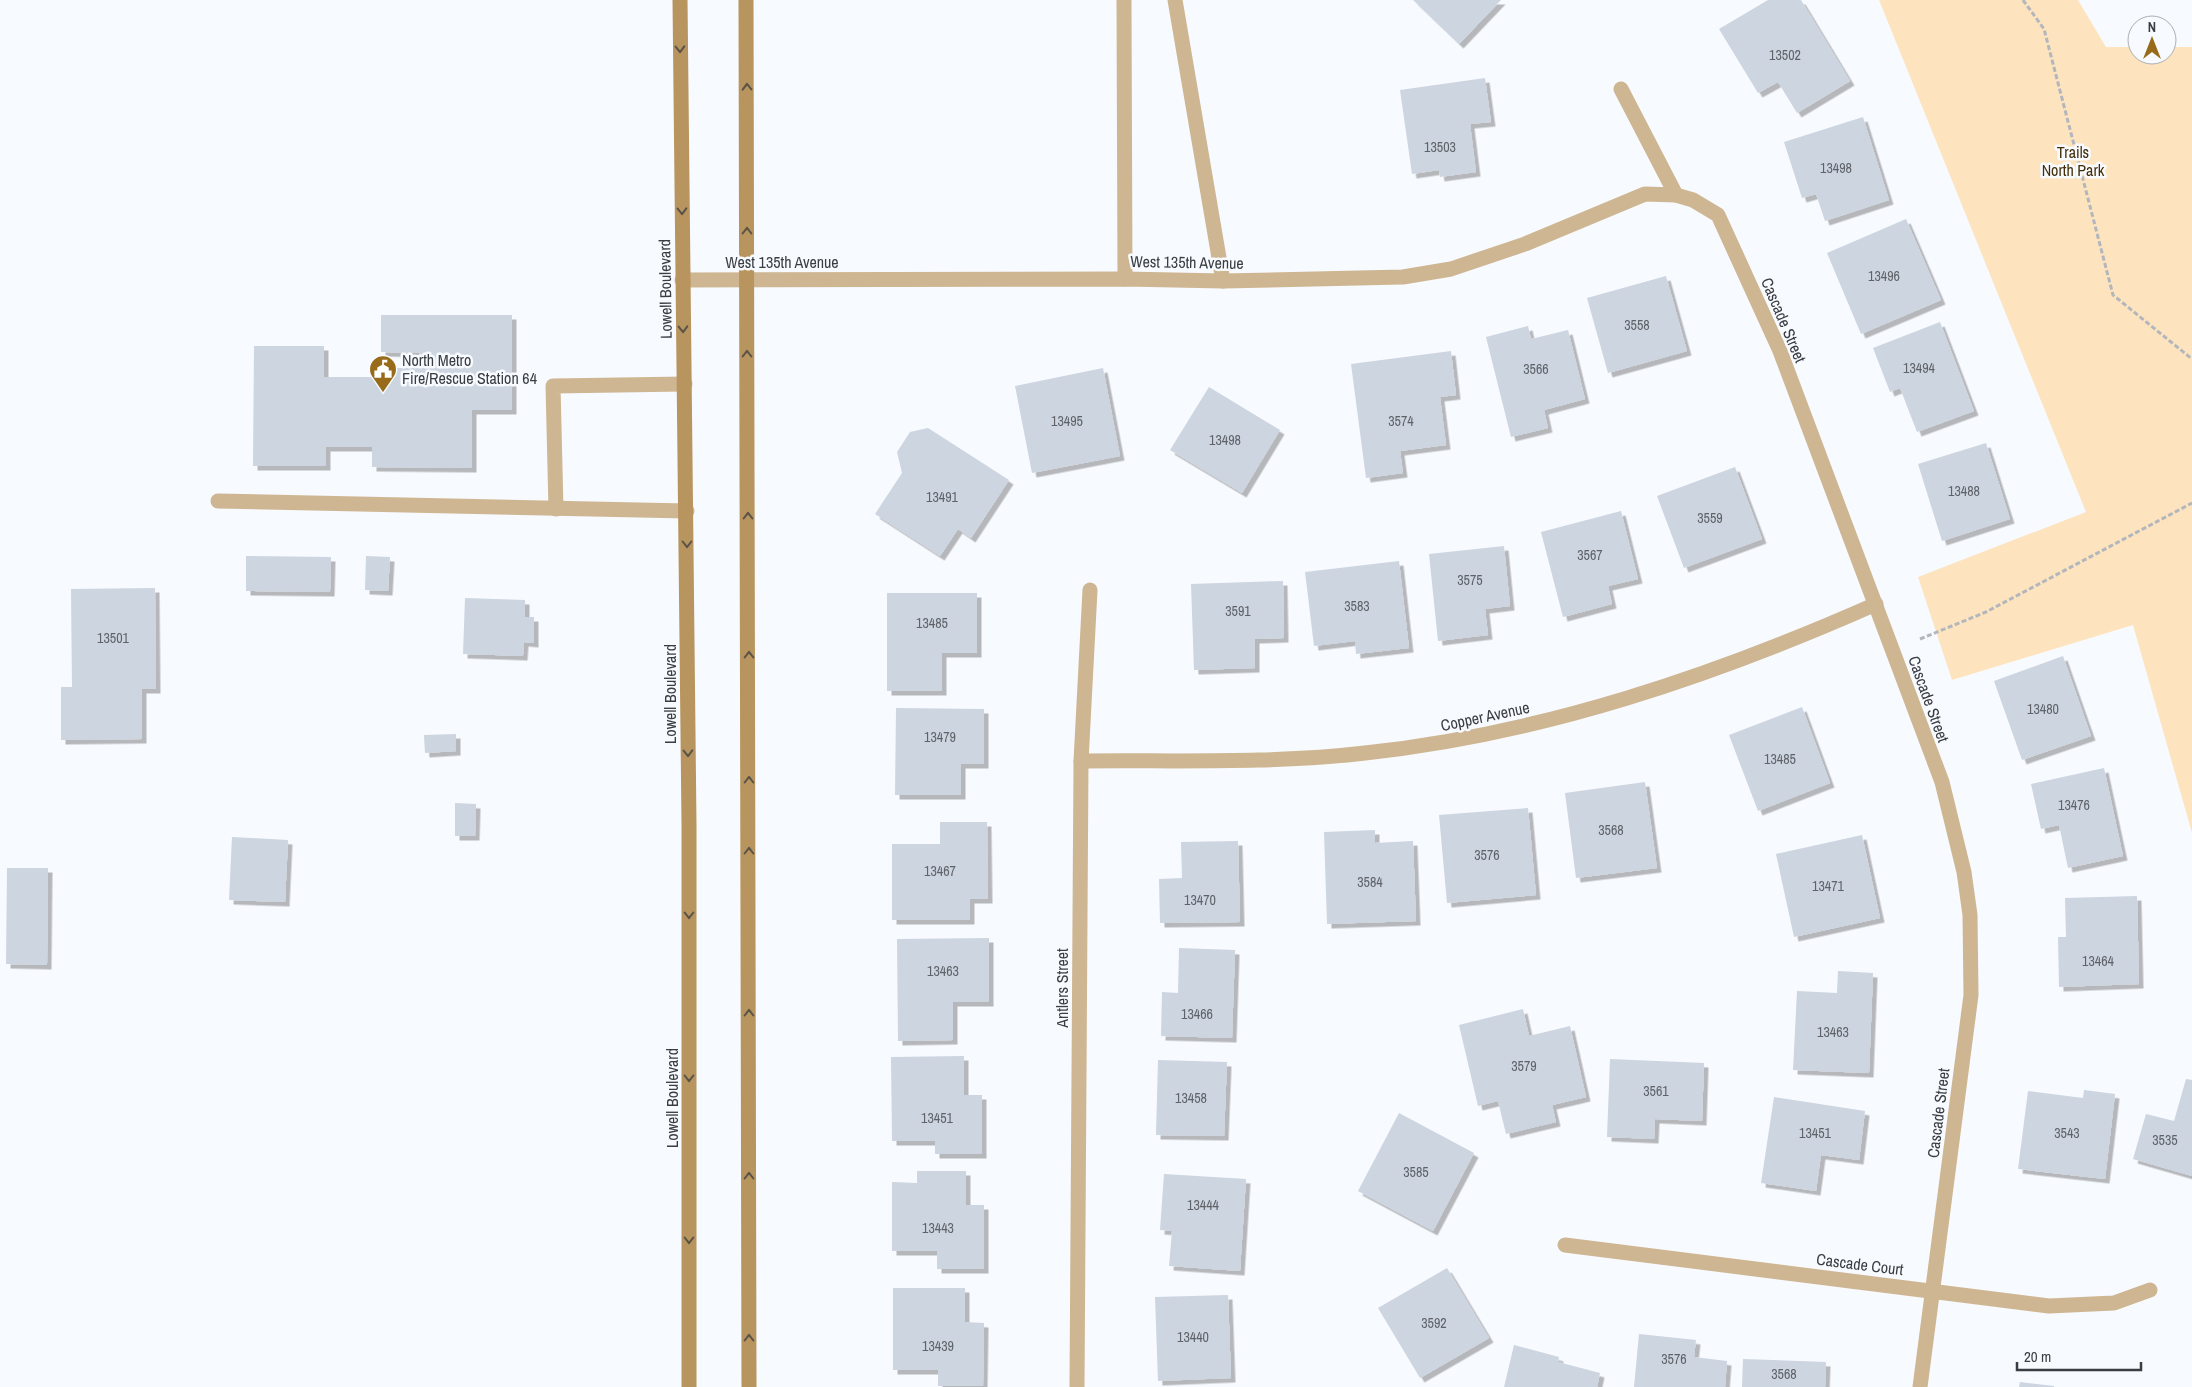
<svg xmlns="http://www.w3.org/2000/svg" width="2192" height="1387" viewBox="0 0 2192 1387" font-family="'Archivo Narrow',sans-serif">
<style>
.green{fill:#fde4bf}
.building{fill:#cdd5e0;filter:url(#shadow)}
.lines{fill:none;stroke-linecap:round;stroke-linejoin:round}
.path{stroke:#b3b6bb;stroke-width:3;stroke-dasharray:5 2.5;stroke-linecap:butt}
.lane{stroke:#ceb692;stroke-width:15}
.street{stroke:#ceb692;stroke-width:15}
.secondary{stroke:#b8945e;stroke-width:15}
.oneway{stroke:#5a5348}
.labels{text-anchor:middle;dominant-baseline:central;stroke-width:5;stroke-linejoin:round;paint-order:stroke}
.number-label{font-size:14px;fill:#5f6369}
.park-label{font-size:16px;fill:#432e06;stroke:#f7faff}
.street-label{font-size:16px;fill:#3a3d41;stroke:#f7faff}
.poi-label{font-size:16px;fill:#3a3d41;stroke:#f7faff;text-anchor:start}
</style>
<defs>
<filter id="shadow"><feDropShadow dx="4.5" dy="4.5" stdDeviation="0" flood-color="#0004"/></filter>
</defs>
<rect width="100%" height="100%" fill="#f7faff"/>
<polygon class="green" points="1879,0 2078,0 2106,47 2137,47 2137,55 2167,55 2167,47 2192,47 2192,833 2133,625 1952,680 1918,577 2086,512"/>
<g class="building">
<polygon points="1413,0 1501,0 1459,44"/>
<polygon points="1768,0 1801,0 1850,81 1797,113 1778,82 1758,93 1719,29"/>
<polygon points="1485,78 1491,122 1470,124 1476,172 1440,177 1439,170 1412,174 1400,90"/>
<polygon points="1863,117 1889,200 1825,221 1816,194 1802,198 1784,142"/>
<polygon points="1906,219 1941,300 1861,334 1827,253"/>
<polygon points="1666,276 1687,351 1608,373 1587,298"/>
<polygon points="381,315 512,315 512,410 472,410 472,468 372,467 372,447 326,447 326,466 253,466 254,346 324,346 324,377 380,377 380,368 419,368 419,353 381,352"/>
<polygon points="1940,322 1974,411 1917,432 1900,388 1890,392 1873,348"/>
<polygon points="1528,326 1531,339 1568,330 1585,399 1544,410 1548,428 1511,437 1486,337"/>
<polygon points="1451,351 1456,395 1440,397 1446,445 1400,451 1403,473 1366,478 1351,364"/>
<polygon points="1103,368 1120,456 1032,473 1015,386"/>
<polygon points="1209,387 1280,430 1242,493 1170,450"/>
<polygon points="928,428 1009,480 971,538 958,529 940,556 875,514 902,473 897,452 910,432"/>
<polygon points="1986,443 2010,519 1942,541 1918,464"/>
<polygon points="1735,467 1762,539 1684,568 1657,496"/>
<polygon points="1621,511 1638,579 1608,586 1612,604 1563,617 1541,532"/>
<polygon points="1504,546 1510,606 1485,609 1488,635 1438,641 1429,554"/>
<polygon points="246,556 331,557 330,592 246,591"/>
<polygon points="366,556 390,557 388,591 365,590"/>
<polygon points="1399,561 1409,648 1356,654 1355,641 1314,646 1305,572"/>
<polygon points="1283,581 1284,638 1255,639 1255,668 1194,670 1191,584"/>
<polygon points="155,588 156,689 142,689 142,739 61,740 61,687 72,687 71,589"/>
<polygon points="887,593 977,593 977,653 942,653 942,691 887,691"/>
<polygon points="465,598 525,600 525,617 534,617 534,643 524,642 523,656 463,654"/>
<polygon points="2063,656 2091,736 2022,760 1994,681"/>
<polygon points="1802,707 1830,783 1758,811 1729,735"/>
<polygon points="896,708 984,709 984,764 961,764 961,795 895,795"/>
<polygon points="456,734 456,751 425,753 424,735"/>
<polygon points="2104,768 2123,856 2068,868 2059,825 2041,829 2031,784"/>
<polygon points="1645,782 1657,868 1576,878 1565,793"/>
<polygon points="455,803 476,804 475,836 455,836"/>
<polygon points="1528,808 1536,895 1447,903 1439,815"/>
<polygon points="940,822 987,822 988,899 970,899 970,920 892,920 892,844 940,844"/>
<polygon points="1375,830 1375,843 1413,841 1416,921 1327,924 1324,832"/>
<polygon points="1862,835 1880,918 1794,937 1776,854"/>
<polygon points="232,837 288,840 285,902 229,900"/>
<polygon points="1238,841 1240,922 1160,923 1159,879 1182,878 1181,842"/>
<polygon points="7,868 48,868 47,965 6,964"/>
<polygon points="2137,896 2139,984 2059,987 2058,937 2066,937 2065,898"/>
<polygon points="989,938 989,1002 953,1002 953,1040 898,1041 897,939"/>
<polygon points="1179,948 1235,950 1232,1038 1161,1036 1162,992 1178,993"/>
<polygon points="1838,971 1873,973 1869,1073 1793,1070 1797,991 1837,993"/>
<polygon points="1523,1009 1529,1036 1570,1026 1586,1097 1552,1105 1556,1122 1506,1134 1498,1101 1478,1106 1459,1025"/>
<polygon points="964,1056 964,1095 982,1095 982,1154 935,1154 935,1141 892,1141 891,1057"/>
<polygon points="1610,1059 1704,1063 1702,1121 1655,1119 1654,1139 1607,1137"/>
<polygon points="1158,1060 1227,1062 1224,1136 1156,1135"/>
<polygon points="2186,1079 2192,1080 2192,1176 2133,1159 2146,1114 2174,1121"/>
<polygon points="2084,1090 2115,1094 2105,1179 2018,1169 2028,1091 2083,1098"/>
<polygon points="1774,1097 1865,1111 1859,1160 1821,1155 1816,1191 1761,1183"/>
<polygon points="1399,1113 1474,1153 1433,1231 1358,1191"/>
<polygon points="917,1171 966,1171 966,1205 984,1205 984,1269 937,1269 937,1251 892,1251 892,1182 917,1183"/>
<polygon points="1164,1174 1246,1179 1240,1271 1169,1266 1172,1231 1160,1230"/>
<polygon points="1447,1268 1489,1338 1420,1378 1378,1308"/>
<polygon points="893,1288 965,1288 965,1322 984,1323 983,1386 938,1386 938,1370 893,1370"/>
<polygon points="1228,1295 1231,1378 1158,1381 1155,1297"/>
<polygon points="1639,1334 1696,1340 1694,1357 1727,1361 1725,1387 1634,1387"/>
<polygon points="1514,1345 1559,1357 1558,1362 1600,1373 1597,1387 1504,1387"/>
<polygon points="1743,1359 1826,1362 1825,1387 1742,1387"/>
<polygon points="2020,1382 2054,1386 2054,1387 2019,1387"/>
</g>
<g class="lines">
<g class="path">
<polyline points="2023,0 2044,29 2113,295 2192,359"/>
<polyline points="1920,639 1986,612 2192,503"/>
</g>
<g class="lane">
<polyline points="1124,0 1125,279"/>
<polyline points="1175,0 1223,281"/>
<polyline points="218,501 687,511"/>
<polyline points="556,509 553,386 685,384"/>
</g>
<g class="street">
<polyline points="1621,89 1676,195 1693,200 1718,215 1780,351 1942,782 1964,872 1970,915 1971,995 1920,1387"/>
<polyline points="682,280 1125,279 1223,281 1403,277 1451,269 1525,244 1645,194 1676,195"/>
<path d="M 1081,761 C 1175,760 1271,764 1365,753 C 1543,734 1713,676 1876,604"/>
<polyline points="1565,1245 2049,1306 2114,1303 2150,1290"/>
<polyline points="1077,1387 1081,761 1090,590"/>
</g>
<g class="secondary">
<polyline points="680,0 689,825 689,1387"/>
<polyline points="746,0 749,1387"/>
</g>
</g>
<defs><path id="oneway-chevron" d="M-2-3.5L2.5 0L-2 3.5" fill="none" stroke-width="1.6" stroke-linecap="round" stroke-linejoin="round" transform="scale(1.25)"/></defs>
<g class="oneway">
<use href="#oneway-chevron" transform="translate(680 49) rotate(89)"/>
<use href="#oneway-chevron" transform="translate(747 87) rotate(-91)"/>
<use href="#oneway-chevron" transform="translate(682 211) rotate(89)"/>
<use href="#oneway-chevron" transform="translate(747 231) rotate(-90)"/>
<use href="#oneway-chevron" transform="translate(683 329) rotate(89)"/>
<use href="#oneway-chevron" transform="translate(747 354) rotate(-90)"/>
<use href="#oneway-chevron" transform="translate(748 516) rotate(-90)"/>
<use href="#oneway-chevron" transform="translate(687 544) rotate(90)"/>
<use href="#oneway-chevron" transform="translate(749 655) rotate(-90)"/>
<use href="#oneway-chevron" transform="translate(688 753) rotate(89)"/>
<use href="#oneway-chevron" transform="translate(749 780) rotate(-90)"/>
<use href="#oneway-chevron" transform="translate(749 851) rotate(-90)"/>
<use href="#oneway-chevron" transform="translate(689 915) rotate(90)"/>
<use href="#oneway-chevron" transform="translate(749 1013) rotate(-90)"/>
<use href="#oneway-chevron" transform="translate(689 1078) rotate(90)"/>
<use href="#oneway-chevron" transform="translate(749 1176) rotate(-90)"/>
<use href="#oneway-chevron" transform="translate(689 1240) rotate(90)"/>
<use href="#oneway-chevron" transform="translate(749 1338) rotate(-90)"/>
</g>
<defs>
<g id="civic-pin" transform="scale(1.4375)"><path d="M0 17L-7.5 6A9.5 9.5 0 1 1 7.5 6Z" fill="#976b19" stroke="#f7faff"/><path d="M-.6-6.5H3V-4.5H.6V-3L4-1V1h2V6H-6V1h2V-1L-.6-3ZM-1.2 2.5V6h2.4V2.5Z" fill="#fff"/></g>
</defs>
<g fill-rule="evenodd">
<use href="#civic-pin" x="383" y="369"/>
</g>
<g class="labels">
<g class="number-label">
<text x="1785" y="55">13502</text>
<text x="1440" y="147">13503</text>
<text x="1836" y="168">13498</text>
<text x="1884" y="276">13496</text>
<text x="1637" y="325">3558</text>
<text x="1919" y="368">13494</text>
<text x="1536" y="369">3566</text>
<text x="1067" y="421">13495</text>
<text x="1401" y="421">3574</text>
<text x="1225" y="440">13498</text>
<text x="1964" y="491">13488</text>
<text x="942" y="497">13491</text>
<text x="1710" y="518">3559</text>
<text x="1590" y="555">3567</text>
<text x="1470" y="580">3575</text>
<text x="1357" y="606">3583</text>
<text x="1238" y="611">3591</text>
<text x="932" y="623">13485</text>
<text x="113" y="638">13501</text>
<text x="2043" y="709">13480</text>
<text x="940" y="737">13479</text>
<text x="1780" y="759">13485</text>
<text x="2074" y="805">13476</text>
<text x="1611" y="830">3568</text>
<text x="1487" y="855">3576</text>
<text x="940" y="871">13467</text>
<text x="1370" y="882">3584</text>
<text x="1828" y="886">13471</text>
<text x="1200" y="900">13470</text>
<text x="2098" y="961">13464</text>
<text x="943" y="971">13463</text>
<text x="1197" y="1014">13466</text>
<text x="1833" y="1032">13463</text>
<text x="1524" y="1066">3579</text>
<text x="1656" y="1091">3561</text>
<text x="1191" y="1098">13458</text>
<text x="937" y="1118">13451</text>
<text x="1815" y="1133">13451</text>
<text x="2067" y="1133">3543</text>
<text x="2165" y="1140">3535</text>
<text x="1416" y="1172">3585</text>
<text x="1203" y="1205">13444</text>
<text x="938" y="1228">13443</text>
<text x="1434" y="1323">3592</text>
<text x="1193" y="1337">13440</text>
<text x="938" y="1346">13439</text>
<text x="1674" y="1359">3576</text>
<text x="1784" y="1374">3568</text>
</g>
<g class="park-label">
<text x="2073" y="152">Trails<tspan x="2073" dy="18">North Park</tspan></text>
</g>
<g class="street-label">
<text x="782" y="262">West 135th Avenue</text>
<text transform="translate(1187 262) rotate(1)">West 135th Avenue</text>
<text transform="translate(665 289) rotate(-91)">Lowell Boulevard</text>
<text transform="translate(1784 320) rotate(67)">Cascade Street</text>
<text transform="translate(670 694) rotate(-90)">Lowell Boulevard</text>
<text transform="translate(1929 699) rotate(70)">Cascade Street</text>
<text transform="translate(1485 716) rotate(-12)">Copper Avenue</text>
<text transform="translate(1062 988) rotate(-90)">Antlers Street</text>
<text transform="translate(672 1098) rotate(-90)">Lowell Boulevard</text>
<text transform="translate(1938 1113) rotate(-83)">Cascade Street</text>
<text transform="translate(1860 1264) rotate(7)">Cascade Court</text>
</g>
<g class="poi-label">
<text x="402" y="360">North Metro<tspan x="402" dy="18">Fire/Rescue Station 64</tspan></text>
</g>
</g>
<g transform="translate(2152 40)"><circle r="24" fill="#f7faff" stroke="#abaeb3"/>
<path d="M0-4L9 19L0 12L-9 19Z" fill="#976b19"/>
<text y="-8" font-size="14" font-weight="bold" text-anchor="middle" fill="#3a3d41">N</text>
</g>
<path d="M2017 1362v8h124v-8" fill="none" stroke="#3a3d41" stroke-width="2.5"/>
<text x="2024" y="1362" font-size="15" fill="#3a3d41" stroke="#f7faff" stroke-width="4" paint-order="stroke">20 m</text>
</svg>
